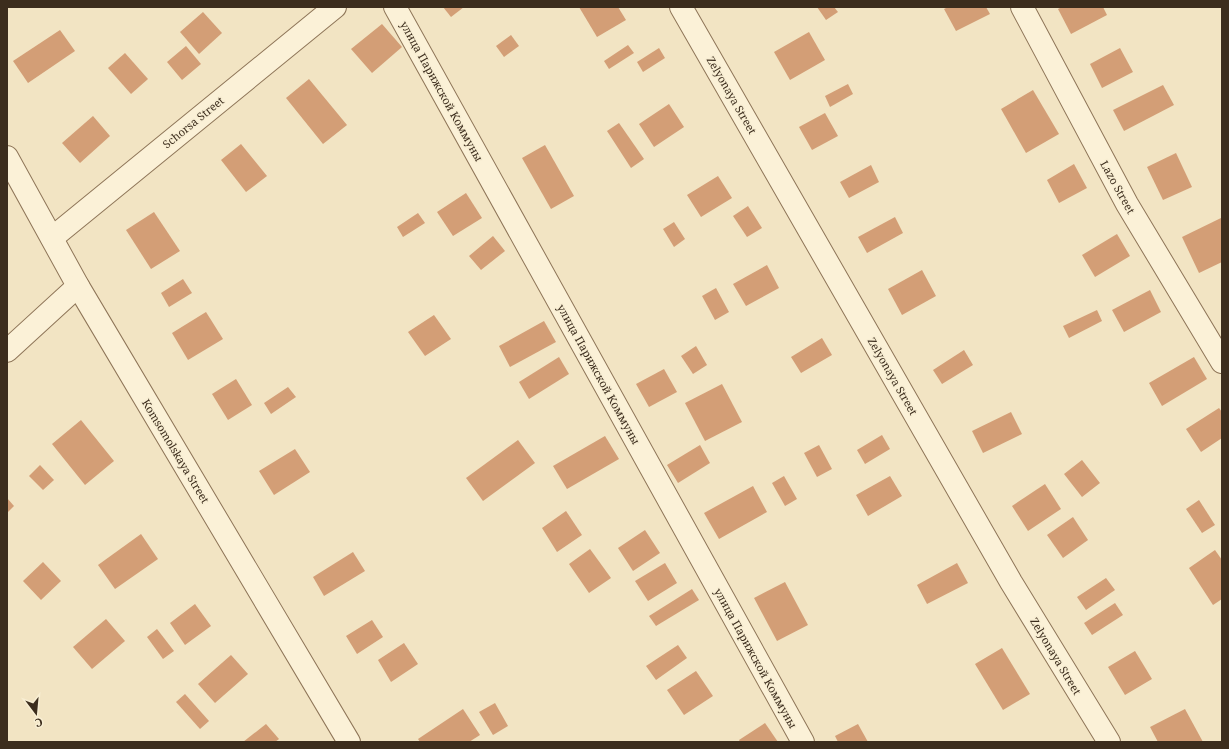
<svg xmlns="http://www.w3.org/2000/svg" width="1229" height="749" viewBox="0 0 1229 749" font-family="'Noto Serif',serif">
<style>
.building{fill:#d39e76}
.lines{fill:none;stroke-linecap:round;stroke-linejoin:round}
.minor-casing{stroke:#8e7558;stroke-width:24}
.minor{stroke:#fbf1d7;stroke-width:22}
.labels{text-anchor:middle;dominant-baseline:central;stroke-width:3;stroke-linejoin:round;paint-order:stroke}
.street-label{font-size:11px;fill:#3c2d1d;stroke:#f8eed3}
</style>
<rect width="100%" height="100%" fill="#f2e4c3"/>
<g class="building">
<polygon points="443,7 464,7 451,17"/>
<polygon points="579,7 618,7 626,20 597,37"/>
<polygon points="817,7 834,7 838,12 826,20"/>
<polygon points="948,7 986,7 990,14 956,31 944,9"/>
<polygon points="1062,7 1103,7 1107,15 1071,34 1058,9"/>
<polygon points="203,12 222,33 199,54 180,32"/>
<polygon points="382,24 402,47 372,73 351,49"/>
<polygon points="60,30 75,51 28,83 13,61"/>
<polygon points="809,32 825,60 790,80 774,52"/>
<polygon points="511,35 519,46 504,57 496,46"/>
<polygon points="628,45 634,53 609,69 604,61"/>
<polygon points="186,46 201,64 182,80 167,62"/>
<polygon points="659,48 665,58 643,72 637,62"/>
<polygon points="1120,48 1133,72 1102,88 1090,64"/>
<polygon points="125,53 148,79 131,94 108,68"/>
<polygon points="309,79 347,125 323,144 286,98"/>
<polygon points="848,84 853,94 830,107 825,96"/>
<polygon points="1163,85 1174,105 1124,131 1113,110"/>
<polygon points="1033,90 1059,134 1026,153 1001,109"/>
<polygon points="669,104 684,127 654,147 639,124"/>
<polygon points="825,113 838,136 812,150 799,127"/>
<polygon points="93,116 110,136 80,163 62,143"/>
<polygon points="619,123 644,159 631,168 607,131"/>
<polygon points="241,144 267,176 246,192 221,160"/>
<polygon points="545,145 574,196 551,209 522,158"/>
<polygon points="1176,153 1192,187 1163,200 1147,167"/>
<polygon points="1074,164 1087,188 1059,203 1047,180"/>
<polygon points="871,165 879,182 849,198 840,182"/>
<polygon points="718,176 732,198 701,217 687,195"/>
<polygon points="466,193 482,218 453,236 437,212"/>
<polygon points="748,206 762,228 747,237 733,216"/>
<polygon points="154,212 180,251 151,269 126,230"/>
<polygon points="418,213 425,223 403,237 397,227"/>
<polygon points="895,217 903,233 867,253 858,237"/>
<polygon points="1221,218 1222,262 1199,273 1182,237"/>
<polygon points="674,222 685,239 674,247 663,229"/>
<polygon points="1117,234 1130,256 1095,277 1082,255"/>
<polygon points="493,236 505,251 481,270 469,256"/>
<polygon points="767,265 779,288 746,306 733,284"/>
<polygon points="922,270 936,296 902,315 888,289"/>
<polygon points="183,279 192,293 169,307 161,293"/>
<polygon points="716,288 729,312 715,320 702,296"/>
<polygon points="1150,290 1161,312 1124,332 1112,310"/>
<polygon points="1097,310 1102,321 1069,338 1063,326"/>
<polygon points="206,312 223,339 188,360 172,333"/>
<polygon points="434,315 451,339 425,356 408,332"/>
<polygon points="544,321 556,342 510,367 499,346"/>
<polygon points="822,338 832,355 801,373 791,357"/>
<polygon points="696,346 707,365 693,374 681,356"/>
<polygon points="964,350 973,365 942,384 933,370"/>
<polygon points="559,357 569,374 529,399 519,382"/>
<polygon points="1194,357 1207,379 1162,406 1149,383"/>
<polygon points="664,369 677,392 649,407 636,384"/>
<polygon points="236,379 252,405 228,420 212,394"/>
<polygon points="722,384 742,422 705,441 685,403"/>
<polygon points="288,387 296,397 271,414 264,403"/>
<polygon points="1219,408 1222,412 1222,438 1201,452 1186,429"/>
<polygon points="1011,412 1022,434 983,453 972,431"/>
<polygon points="81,420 114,461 85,485 52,444"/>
<polygon points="882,435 890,449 865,464 857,450"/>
<polygon points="605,436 619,459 567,489 553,466"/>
<polygon points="518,440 535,463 483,501 466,478"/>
<polygon points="700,445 710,463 678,483 667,465"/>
<polygon points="819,445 832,469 817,477 804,453"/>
<polygon points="295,449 310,472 274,495 259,471"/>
<polygon points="1082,460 1100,483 1082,497 1064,474"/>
<polygon points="40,465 54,480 43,490 29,476"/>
<polygon points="784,476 797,499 785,506 772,483"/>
<polygon points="890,476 902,496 868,516 856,495"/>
<polygon points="1045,484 1061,509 1028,531 1012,506"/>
<polygon points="753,486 767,512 719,539 704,513"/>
<polygon points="7,498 14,506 7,513"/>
<polygon points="1199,500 1215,525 1202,533 1186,509"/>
<polygon points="566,511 582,535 557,552 542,528"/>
<polygon points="1073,517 1088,540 1063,558 1047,535"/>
<polygon points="645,530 660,553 633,571 618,548"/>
<polygon points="141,534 158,559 115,589 98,565"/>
<polygon points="590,549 611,578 589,593 569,564"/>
<polygon points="1215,550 1222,560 1222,599 1213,605 1189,568"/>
<polygon points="353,552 365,571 324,596 313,577"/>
<polygon points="43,562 61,581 41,600 23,581"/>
<polygon points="665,563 677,583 648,601 635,581"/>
<polygon points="957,563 968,583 927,604 917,585"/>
<polygon points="1106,578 1115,590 1086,610 1077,597"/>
<polygon points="785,582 808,625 777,641 754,598"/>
<polygon points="692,589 699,600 656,626 649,616"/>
<polygon points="1115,603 1123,615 1092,635 1084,623"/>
<polygon points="195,604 211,626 185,645 170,623"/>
<polygon points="106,619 125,641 92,669 73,647"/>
<polygon points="372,620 383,637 357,654 346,636"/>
<polygon points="157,629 174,651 163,659 147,637"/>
<polygon points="404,643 418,664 391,682 378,660"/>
<polygon points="678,645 687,658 656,680 646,666"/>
<polygon points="1002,648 1030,694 1003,710 975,664"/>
<polygon points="1135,651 1152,679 1125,695 1108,667"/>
<polygon points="231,655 248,674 215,703 198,684"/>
<polygon points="696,671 713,696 684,715 667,690"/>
<polygon points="185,694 209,721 200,729 176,702"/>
<polygon points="495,703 508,726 493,735 479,712"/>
<polygon points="463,709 480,735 469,742 420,742 418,739"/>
<polygon points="1185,709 1203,742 1158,742 1150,727"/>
<polygon points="765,723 778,742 740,742 739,740"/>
<polygon points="266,724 279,739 275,742 243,742"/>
<polygon points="858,724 868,742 838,742 835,736"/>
</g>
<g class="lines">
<g class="minor-casing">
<g id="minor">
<polyline points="395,7 803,742"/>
<polyline points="681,7 1011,582 1109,742"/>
<polyline points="1022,7 1127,204 1222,362"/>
<polyline points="7,157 78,286 349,742"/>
<polyline points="52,238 335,7"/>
<polyline points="7,351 78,286"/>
</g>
</g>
<use href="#minor" class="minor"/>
</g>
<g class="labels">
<g class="street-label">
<text transform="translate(442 91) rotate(61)">улица Парижской Коммуны</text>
<text transform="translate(732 95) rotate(60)">Zelyonaya Street</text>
<text transform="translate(193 122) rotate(-39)">Schorsa Street</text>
<text transform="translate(1118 187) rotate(61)">Lazo Street</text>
<text transform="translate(599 374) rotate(61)">улица Парижской Коммуны</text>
<text transform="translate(893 376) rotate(60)">Zelyonaya Street</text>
<text transform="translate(176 451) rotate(59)">Komsomolskaya Street</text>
<text transform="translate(1056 656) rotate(59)">Zelyonaya Street</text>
<text transform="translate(756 658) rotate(61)">улица Парижской Коммуны</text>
</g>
</g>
<rect width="1229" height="749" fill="none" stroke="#3c2d1d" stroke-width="16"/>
<g transform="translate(36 713) rotate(164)" stroke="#f8eed3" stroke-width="3" paint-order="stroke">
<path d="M0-3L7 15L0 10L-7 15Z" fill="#3c2d1d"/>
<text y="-6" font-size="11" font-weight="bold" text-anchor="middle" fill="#3c2d1d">С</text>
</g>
</svg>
